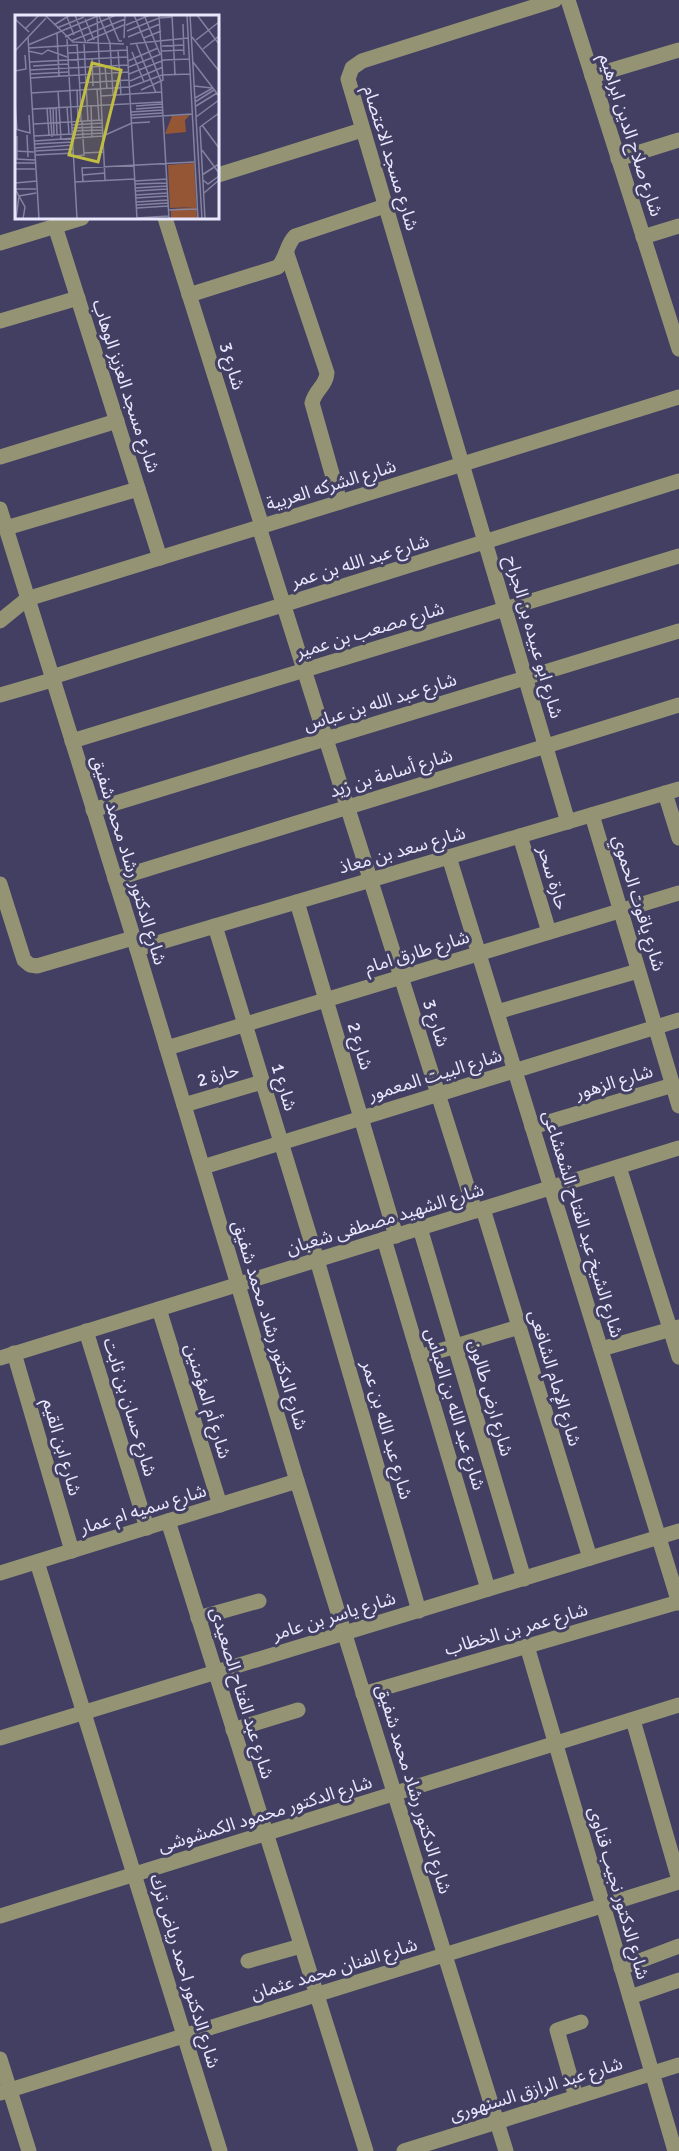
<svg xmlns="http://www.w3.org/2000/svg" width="679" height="2151" viewBox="0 0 679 2151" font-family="Signika,'Noto Sans Arabic',sans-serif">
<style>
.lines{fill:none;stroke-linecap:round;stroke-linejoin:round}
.minor{stroke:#949474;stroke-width:15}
.labels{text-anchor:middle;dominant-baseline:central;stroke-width:6;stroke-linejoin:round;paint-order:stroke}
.street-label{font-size:18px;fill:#e8e7fe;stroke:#423f63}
.inset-road{fill:none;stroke:#8482a1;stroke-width:1.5}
.view{fill:#c1bd40;fill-opacity:0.15;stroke:#c1bd40;stroke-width:3}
.inset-edge{fill:none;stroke:#e8e7fe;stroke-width:3}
</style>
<rect width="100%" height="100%" fill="#423f63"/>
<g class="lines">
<g class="minor">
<polyline points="555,0 362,61 352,68 348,79 568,822"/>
<polyline points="568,0 679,349"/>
<polyline points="592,76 679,50"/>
<polyline points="618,159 679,140"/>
<polyline points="218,175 362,130"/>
<polyline points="165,218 262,526"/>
<polyline points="55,226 160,558"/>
<polyline points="643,237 679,226"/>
<polyline points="0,243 82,218"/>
<path d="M 287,254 L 327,373 C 326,386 315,390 312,403 L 340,502"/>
<path d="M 189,295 L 278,267 C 287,257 286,245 295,236 L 385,206"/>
<polyline points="0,321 78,298"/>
<polyline points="0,457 117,421"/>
<polyline points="0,509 137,949 297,1481 506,2151"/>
<polyline points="259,527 475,1211"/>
<polyline points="6,528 138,489"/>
<polyline points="0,621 27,599 679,397"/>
<polyline points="52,677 679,481"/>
<polyline points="0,695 52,680"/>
<polyline points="72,741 679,556"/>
<polyline points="665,793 679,838"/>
<polyline points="93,810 679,631"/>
<polyline points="592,815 679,1106"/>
<polyline points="520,836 549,932"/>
<polyline points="449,857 679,1603"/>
<polyline points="115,879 679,705"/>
<polyline points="0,884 24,960 30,965 37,966 133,938"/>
<polyline points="297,902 396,1236"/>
<polyline points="215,926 317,1260 419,1611"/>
<polyline points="137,949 679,789"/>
<polyline points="497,1012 638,971"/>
<polyline points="167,1048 679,893"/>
<polyline points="184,1105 262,1082"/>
<polyline points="532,1127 673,1085"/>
<polyline points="203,1167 679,1020"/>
<polyline points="619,1167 679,1357"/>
<polyline points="483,1209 590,1558"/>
<polyline points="420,1228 524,1579"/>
<polyline points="384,1239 488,1589"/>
<polyline points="159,1309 220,1505"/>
<polyline points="86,1331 147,1528"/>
<polyline points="601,1349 679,1327"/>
<polyline points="14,1353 72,1551"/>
<polyline points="419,1357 519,1327"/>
<polyline points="0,1358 679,1148"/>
<polyline points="168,1521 366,2151"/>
<polyline points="37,1562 220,2151"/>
<polyline points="0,1573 297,1481"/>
<polyline points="198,1618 259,1601"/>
<polyline points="527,1646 675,2151"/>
<polyline points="363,1694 679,1602"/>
<polyline points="633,1720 679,1880"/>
<polyline points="233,1730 298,1710"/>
<polyline points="0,1738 679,1531"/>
<polyline points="0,1916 679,1705"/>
<polyline points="248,1961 301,1946"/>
<polyline points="621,1968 679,1946"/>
<polyline points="630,1997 679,1980"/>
<polyline points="0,2059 29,2151"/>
<polyline points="0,2093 679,1882"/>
<polyline points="576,2097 557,2030 581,2022"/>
<polyline points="404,2151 679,2065"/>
</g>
</g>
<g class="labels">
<g class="street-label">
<text transform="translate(631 135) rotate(72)">شارع صلاح الدين ابراهيم</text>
<text transform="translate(391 158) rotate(73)">شارع مسجد الاعتصام</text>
<text transform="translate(232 366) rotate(73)">شارع 3</text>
<text transform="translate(126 386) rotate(72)">شارع مسجد العزيز الوهاب</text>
<text transform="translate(331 485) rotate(-17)">شارع الشركه العربية</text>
<text transform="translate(360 561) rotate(-17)">شارع عبد الله بن عمر</text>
<text transform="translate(370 630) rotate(-17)">شارع مصعب بن عمير</text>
<text transform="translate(534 637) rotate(74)">شارع ابو عبيده بن الجراح</text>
<text transform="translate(380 702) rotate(-17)">شارع عبد الله بن عباس</text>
<text transform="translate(391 773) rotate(-17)">شارع أسامة بن زيد</text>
<text transform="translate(402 850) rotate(-16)">شارع سعد بن معاذ</text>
<text transform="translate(129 860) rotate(73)">شارع الدكتور رشاد محمد شفيق</text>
<text transform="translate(553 878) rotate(73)">حارة سحر</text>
<text transform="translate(639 903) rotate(73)">شارع ياقوت الحموي</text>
<text transform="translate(417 952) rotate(-17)">شارع طارق امام</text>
<text transform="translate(436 1023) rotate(72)">شارع 3</text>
<text transform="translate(360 1046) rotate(73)">شارع 2</text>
<text transform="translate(218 1075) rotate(-16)">حارة 2</text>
<text transform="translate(435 1075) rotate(-17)">شارع البيت المعمور</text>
<text transform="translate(614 1082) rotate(-17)">شارع الزهور</text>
<text transform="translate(284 1087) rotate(73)">شارع 1</text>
<text transform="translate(385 1219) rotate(-17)">شارع الشهيد مصطفى شعبان</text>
<text transform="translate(583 1224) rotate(73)">شارع الشيخ عبد الفتاح الشعشاعى</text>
<text transform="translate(270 1325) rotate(73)">شارع الدكتور رشاد محمد شفيق</text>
<text transform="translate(555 1378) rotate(73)">شارع الإمام الشافعى</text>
<text transform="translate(491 1398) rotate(74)">شارع ارض طالون</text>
<text transform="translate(208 1401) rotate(73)">شارع أم المؤمنين</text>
<text transform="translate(130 1407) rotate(73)">شارع حسان بن ثابت</text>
<text transform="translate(455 1409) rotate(73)">شارع عبد الله بن العباس</text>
<text transform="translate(387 1430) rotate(74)">شارع عبد الله بن عمر</text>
<text transform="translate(62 1447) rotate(74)">شارع ابن القيم</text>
<text transform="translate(143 1509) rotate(-17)">شارع سميه ام عمار</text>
<text transform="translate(334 1616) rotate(-17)">شارع ياسر بن عامر</text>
<text transform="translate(516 1629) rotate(-16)">شارع عمر بن الخطاب</text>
<text transform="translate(242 1693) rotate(73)">شارع عبد الفتاح الصعيدى</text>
<text transform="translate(414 1789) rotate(73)">شارع الدكتور رشاد محمد شفيق</text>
<text transform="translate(265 1814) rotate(-17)">شارع الدكتور محمود الكمشوشى</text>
<text transform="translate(619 1893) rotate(74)">شارع الدكتور نجيب قناوى</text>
<text transform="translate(334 1969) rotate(-17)">شارع الفنان محمد عثمان</text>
<text transform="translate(185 1971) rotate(73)">شارع الدكتور احمد رياض ترك</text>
<text transform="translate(536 2089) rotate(-17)">شارع عبد الرازق السنهورى</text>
</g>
</g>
<g transform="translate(15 15)">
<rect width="204" height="204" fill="#423f63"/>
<path d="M 175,100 L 170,105 L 171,117 L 150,119 L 157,101 ZM 179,148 L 182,204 L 156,204 L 156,194 L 179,192 L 155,193 L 153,150 Z" fill="#945635"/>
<path class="inset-road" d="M 30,0 L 58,27 L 109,29M 60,0 L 71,28M 93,0 L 104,26 L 107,26M 119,0 L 146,66 L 154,204M 129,0 L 145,39M 157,0 L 160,59M 172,0 L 183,204M 175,0 L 187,204M 182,0 L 204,29M 84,1 L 95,28M 52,2 L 59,20M 82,2 L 90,165M 0,4 L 14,17M 70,4 L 79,25M 168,9 L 169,40M 39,10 L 55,0M 111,10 L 135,0M 42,13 L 69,2M 10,14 L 24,0M 112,16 L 144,3 L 158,2M 42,18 L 44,61M 13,22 L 24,204M 50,22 L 101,0M 113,22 L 145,9M 177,22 L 204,56M 109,23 L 110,0M 129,23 L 146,16M 52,24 L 62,204M 181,25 L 204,7M 56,26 L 110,4M 72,26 L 109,10M 95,28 L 98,80M 121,28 L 141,78M 62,29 L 65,75M 69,29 L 73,106M 115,29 L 173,23M 13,30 L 85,0M 112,31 L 122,204M 147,31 L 169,30M 14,33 L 62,30M 188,34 L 204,21M 103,35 L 106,80M 0,36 L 31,3M 13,36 L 27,39 L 33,35 L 52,42M 147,36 L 169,35M 117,37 L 129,67M 53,38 L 112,35M 77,43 L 78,71M 53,45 L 112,42M 113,46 L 143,33M 15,47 L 53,45M 178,47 L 204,81M 18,51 L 53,49M 90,51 L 92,74M 114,52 L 146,39M 15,55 L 113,50M 0,56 L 11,54 L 10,40M 16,59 L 53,57M 114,59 L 149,45 L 174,44M 15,63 L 113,57M 115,66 L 148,52M 64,68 L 114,65M 179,71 L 197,73M 115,72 L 147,60 L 175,59M 82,74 L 84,105M 62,75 L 63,106M 65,75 L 66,106M 126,75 L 148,65 L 144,0M 43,76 L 46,124M 16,78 L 114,72M 86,81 L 146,77M 180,83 L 198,73M 0,87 L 2,115M 180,87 L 199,75M 76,90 L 77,122M 121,91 L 147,89M 181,91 L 202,78M 41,92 L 42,120M 52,92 L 54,119M 32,93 L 34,120M 35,93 L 37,122M 38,93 L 39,120M 18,94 L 147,87M 121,94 L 147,92M 116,97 L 147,95M 116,100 L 147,98M 181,102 L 204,85M 116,103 L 177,99M 19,109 L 87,105M 57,110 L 87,108M 187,110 L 204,133M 185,112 L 190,204M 185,112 L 204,98M 57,113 L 88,112M 0,114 L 15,118 L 14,100M 57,116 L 88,115M 12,120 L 13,142M 57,120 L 88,118M 2,121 L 2,144M 19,121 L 57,119M 20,126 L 88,121 L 117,108 L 135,107M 20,129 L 58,127M 20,133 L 58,130M 187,135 L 204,158M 0,136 L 19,137M 20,136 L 58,134M 69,138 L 89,137M 20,140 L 59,138M 59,141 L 69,140 L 67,106M 0,144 L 20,145M 0,148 L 20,148M 0,154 L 20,154M 67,160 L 90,158M 187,160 L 204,149M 188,165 L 193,169 L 204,161M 120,166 L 152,164M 60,167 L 119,164M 68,167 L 67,153 L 179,147M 0,168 L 22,166M 120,169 L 152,168M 120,173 L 152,171M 0,174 L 10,192 L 8,204M 0,174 L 21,174M 121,176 L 152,174M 189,178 L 204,165M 121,180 L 152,178M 121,183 L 152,181M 121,187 L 153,185M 121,190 L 153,188M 122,193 L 153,191M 153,195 L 183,194M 122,203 L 154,201M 1,204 L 4,181 L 21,178"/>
<path class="view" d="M 77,48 L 106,55 L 83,147 L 54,140 Z"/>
<rect width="204" height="204" class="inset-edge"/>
</g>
</svg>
